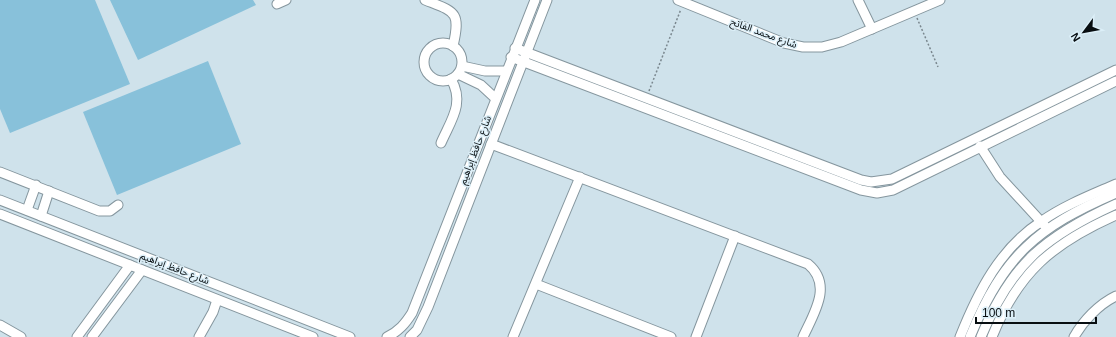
<svg xmlns="http://www.w3.org/2000/svg" width="1116" height="337" viewBox="0 0 1116 337" font-family="Arial,'Noto Sans Arabic',sans-serif">
<style>
.green{fill:#88c1da}
.lines{fill:none;stroke-linecap:round;stroke-linejoin:round}
.minor-casing{stroke:#85969e;stroke-width:11}
.path{stroke:#7a878e;stroke-width:1.5;stroke-dasharray:2 2;stroke-linecap:butt}
.minor{stroke:#fff;stroke-width:9}
.labels{text-anchor:middle;dominant-baseline:central;stroke-width:3;stroke-linejoin:round;paint-order:stroke}
.street-label{font-size:10px;fill:#080e11;stroke:#dceff8}
</style>
<rect width="100%" height="100%" fill="#cfe2eb"/>
<g class="green">
<polygon points="0,0 95,0 130,84 10,133 0,109"/>
<polygon points="110,0 253,0 256,5 138,60"/>
<polygon points="208,61 241,144 117,195 83,112"/>
</g>
<g class="lines">
<g class="minor-casing">
<g id="minor">
<path d="M 425,0 C 455,12 461,11 453,46"/>
<polyline points="678,0 784,43 803,47 822,47 841,42 940,0"/>
<polyline points="858,0 872,29"/>
<polyline points="277,4 286,0"/>
<circle cx="443" cy="62" r="19"/>
<polyline points="515,48 861,180 871,182 892,179 1116,70"/>
<polyline points="511,57 861,190 877,193 893,190 1116,81"/>
<polyline points="462,66 485,71 506,71"/>
<polyline points="458,74 481,85 495,98"/>
<path d="M 441,143 C 451,120 465,103 451,79"/>
<path d="M 491,144 L 808,264 C 833,285 814,313 803,337"/>
<polyline points="980,146 1000,177 1045,226"/>
<polyline points="0,172 99,211 110,211 118,205"/>
<polyline points="0,200 350,337"/>
<polyline points="27,210 36,185"/>
<polyline points="0,214 313,337"/>
<polyline points="41,216 49,191"/>
<polyline points="536,284 671,337"/>
<polyline points="0,325 21,337"/>
<polyline points="77,337 130,265"/>
<polyline points="92,337 142,270"/>
<polyline points="199,337 213,312 217,300"/>
<path d="M 387,337 C 399,331 405,324 412,313 L 535,0"/>
<polyline points="410,337 417,330 428,307 547,0"/>
<polyline points="513,337 580,177"/>
<polyline points="696,337 735,236"/>
<path d="M 960,337 C 978,292 1000,248 1042,221 C 1065,205 1091,195 1116,184"/>
<path d="M 970,337 C 1003,256 1037,227 1116,193"/>
<path d="M 981,337 C 1011,264 1045,236 1116,204"/>
<path d="M 992,337 C 1018,272 1053,243 1116,215"/>
<path d="M 1074,337 C 1083,321 1099,304 1116,296"/>
</g>
</g>
<g class="path">
<polyline points="917,18 938,67"/>
<polyline points="649,91 681,9"/>
</g>
<use href="#minor" class="minor"/>
</g>
<g class="labels">
<g class="street-label">
<text transform="translate(764 33) rotate(20)">شارع محمد الفاتح</text>
<text transform="translate(475 150) rotate(-69)">شارع حافظ إبراهيم</text>
<text transform="translate(175 268) rotate(21)">شارع حافظ إبراهيم</text>
</g>
</g>
<g transform="translate(1084 32) rotate(238)" stroke="#dceff8" stroke-width="3" paint-order="stroke">
<path d="M0-3L7 15L0 10L-7 15Z" fill="#080e11"/>
<text y="-6" font-size="11" font-weight="bold" text-anchor="middle" fill="#080e11">N</text>
</g>
<path d="M976 317v6h120v-6" fill="none" stroke="#080e11" stroke-width="2"/>
<text x="982" y="317" font-size="12" fill="#080e11" stroke="#dceff8" stroke-width="3" paint-order="stroke">100 m</text>
</svg>
